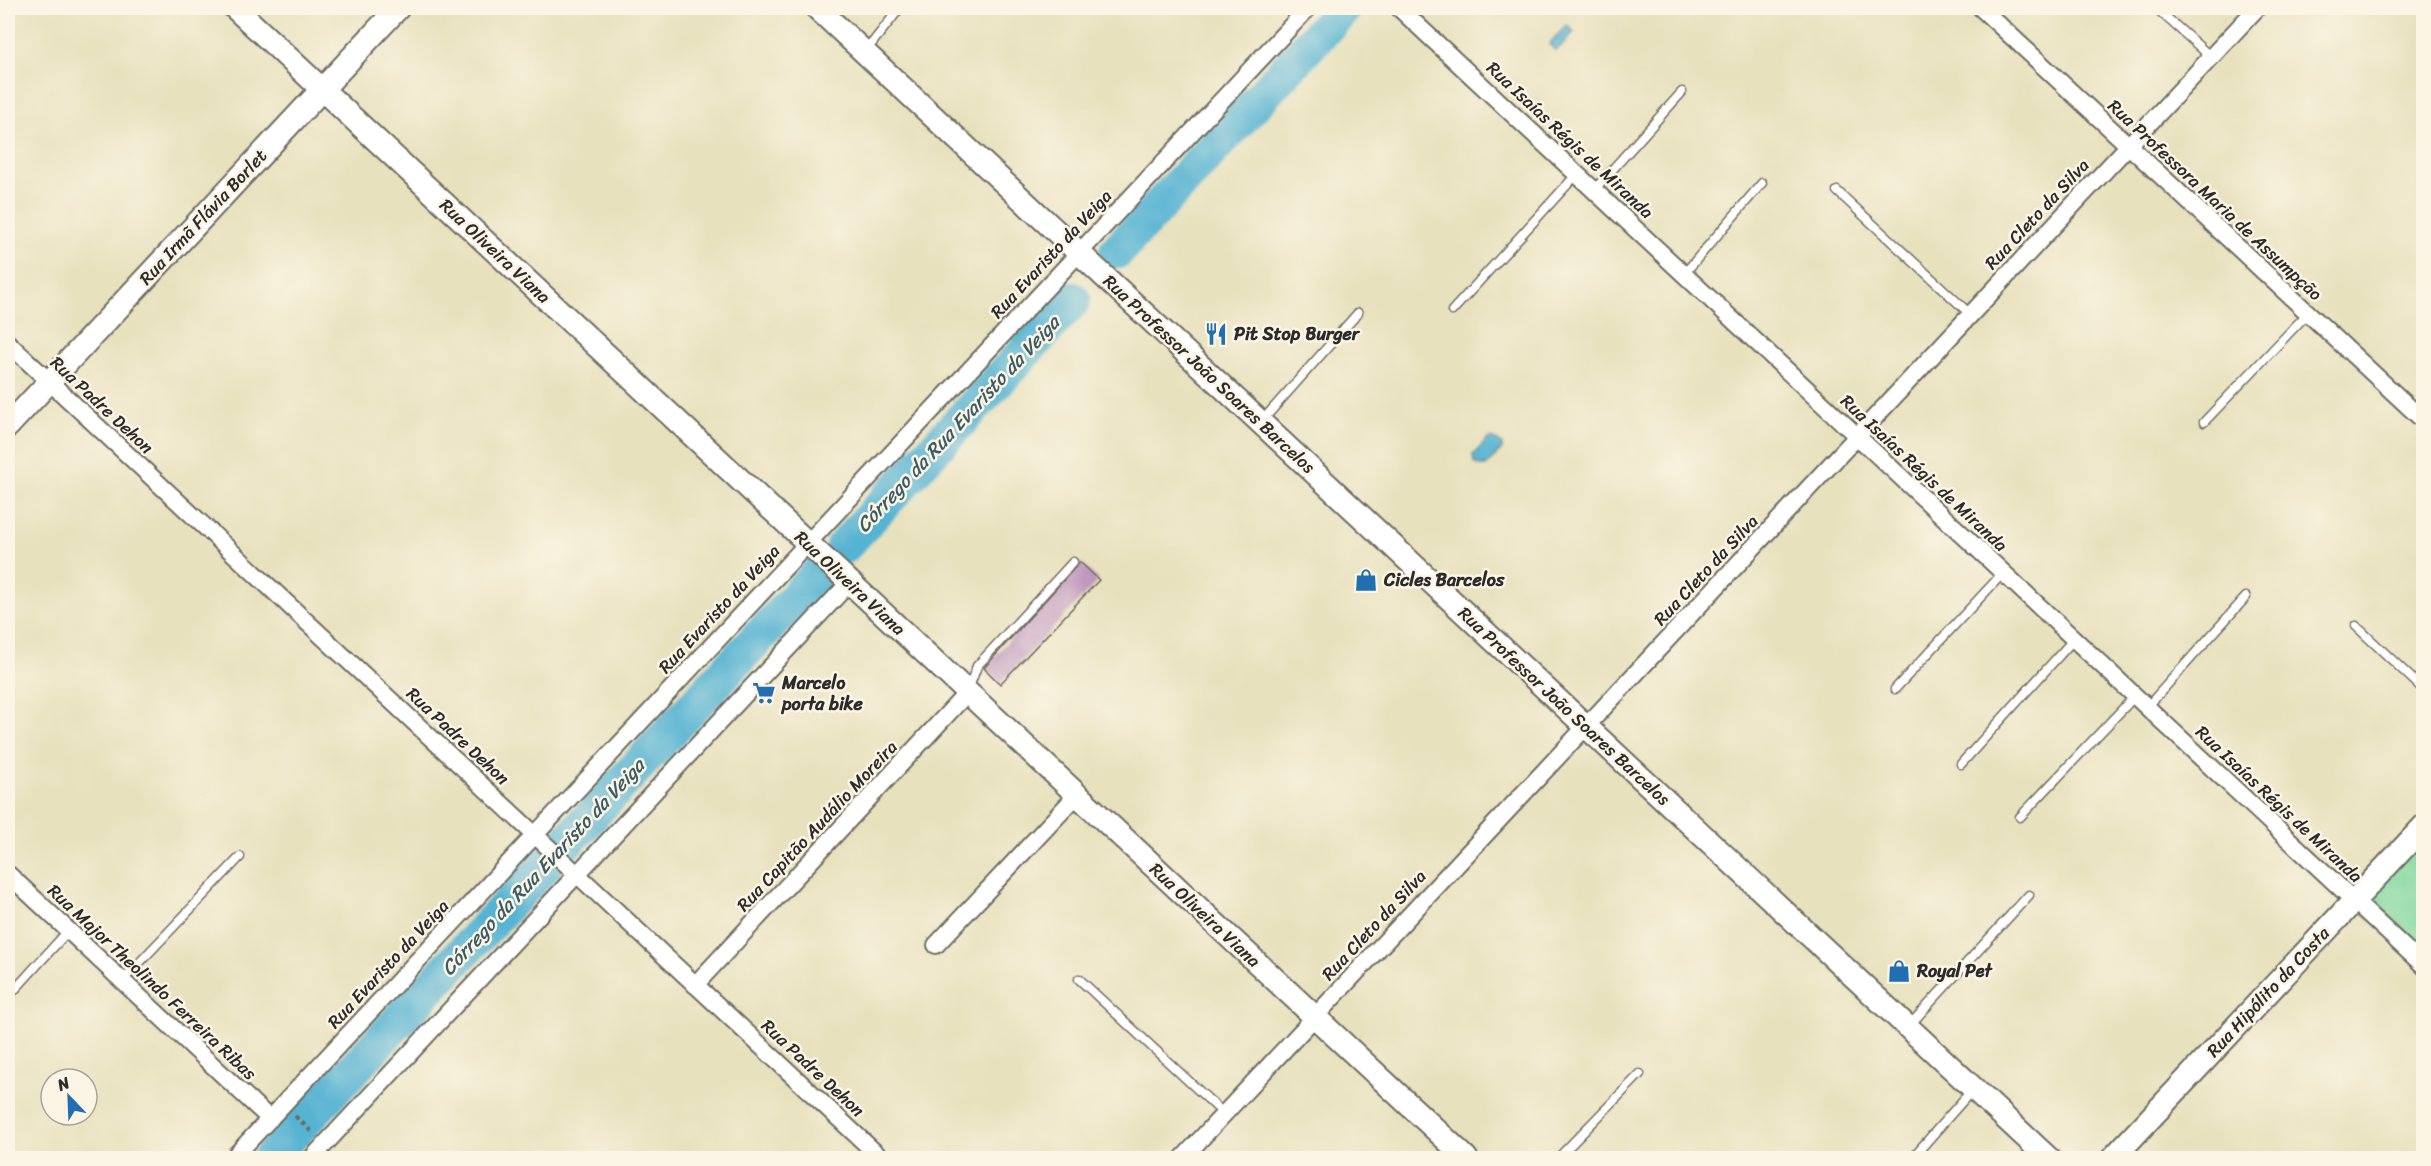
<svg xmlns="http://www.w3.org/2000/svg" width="2431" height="1166" viewBox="0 0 2431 1166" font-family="Sriracha,sans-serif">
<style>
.green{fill:#7fd89e;stroke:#558264;stroke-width:1.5}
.water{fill:#55b3d3;stroke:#406f7f;stroke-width:1.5}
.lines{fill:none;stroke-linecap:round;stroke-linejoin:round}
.river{stroke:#55b3d3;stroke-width:36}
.building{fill:#bf98be}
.lane-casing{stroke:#6d6b5e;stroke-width:11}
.street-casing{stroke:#6d6b5e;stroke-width:20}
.secondary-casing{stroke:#6d6b5e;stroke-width:26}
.path{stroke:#6d6b5e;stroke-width:4;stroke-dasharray:4.5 4.5;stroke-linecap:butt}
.lane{stroke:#fff;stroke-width:8}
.street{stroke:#fff;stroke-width:16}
.secondary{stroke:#fff;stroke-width:22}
.labels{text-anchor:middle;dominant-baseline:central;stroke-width:5;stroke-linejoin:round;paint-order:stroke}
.street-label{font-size:18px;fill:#2b2b2b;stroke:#fcf5e5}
.poi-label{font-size:18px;font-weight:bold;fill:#2b2b2b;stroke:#fcf5e5;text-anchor:start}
.water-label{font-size:20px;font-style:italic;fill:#3a5b66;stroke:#fcf5e5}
</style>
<rect width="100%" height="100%" fill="#fcf5e5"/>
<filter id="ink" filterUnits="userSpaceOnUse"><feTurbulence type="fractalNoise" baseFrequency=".0167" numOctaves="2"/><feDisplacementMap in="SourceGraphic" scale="12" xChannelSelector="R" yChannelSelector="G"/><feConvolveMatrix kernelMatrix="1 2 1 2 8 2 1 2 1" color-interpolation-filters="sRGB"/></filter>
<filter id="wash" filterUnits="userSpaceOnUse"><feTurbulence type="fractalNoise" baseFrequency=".008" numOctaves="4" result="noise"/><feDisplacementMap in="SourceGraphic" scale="24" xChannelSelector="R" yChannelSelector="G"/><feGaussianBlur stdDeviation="1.35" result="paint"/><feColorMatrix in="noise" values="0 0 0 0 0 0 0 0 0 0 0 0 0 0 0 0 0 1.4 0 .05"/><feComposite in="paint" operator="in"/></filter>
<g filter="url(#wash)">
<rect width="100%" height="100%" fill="#e8e1be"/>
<polygon class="green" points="2423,837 2423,948 2368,896"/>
<g class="water">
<polygon points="1567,25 1574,32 1556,51 1549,44"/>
<polygon points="1489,438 1498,441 1502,445 1502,449 1486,466 1481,466 1474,463 1473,455"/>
</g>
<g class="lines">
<g class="river">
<polyline points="1117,251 1344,8"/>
<polyline points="843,547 1073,300"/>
<polyline points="270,1158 816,576"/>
</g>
</g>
<g id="blocks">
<polygon class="building" points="1080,562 1099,580 1000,684 984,668"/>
</g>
</g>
<g filter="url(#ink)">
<use href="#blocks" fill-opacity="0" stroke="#6d6b5e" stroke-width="1.5"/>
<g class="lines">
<g class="lane-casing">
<g id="lane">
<polyline points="2156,8 2211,57"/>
<polyline points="865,52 900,8"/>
<polyline points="1594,190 1682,92"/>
<polyline points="1837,191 1970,314"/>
<polyline points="1684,274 1762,183"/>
<polyline points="1452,311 1577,174"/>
<polyline points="1261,422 1358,313"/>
<polyline points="2204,422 2308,313"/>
<polyline points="2356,626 2424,690"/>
<polyline points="1895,689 2003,573"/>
<polyline points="968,690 977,666 1073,562"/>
<polyline points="2147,707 2246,597"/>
<polyline points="1961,764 2074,639"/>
<polyline points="2020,817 2135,696"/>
<polyline points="1079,979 1224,1114"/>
<polyline points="122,981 240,857"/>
<polyline points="8,997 68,931"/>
<polyline points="1908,1027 2029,895"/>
<polyline points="1914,1156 1973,1089"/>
<polyline points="1558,1158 1640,1074"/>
</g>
</g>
<g class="street-casing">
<g id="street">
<polyline points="1399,8 2424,966"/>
<polyline points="1981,8 2424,421"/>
<polyline points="8,343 881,1158"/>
<polyline points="8,874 270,1119"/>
<polyline points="936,945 1077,795"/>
<polyline points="695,985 967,693"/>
<polyline points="233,1158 1308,8"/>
<polyline points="312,1158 849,583"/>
<polyline points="1183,1158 2257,8"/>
</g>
</g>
<g class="secondary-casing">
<g id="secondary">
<polyline points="235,8 1466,1158"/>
<polyline points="817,8 2048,1158"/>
<polyline points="8,426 398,8"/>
<polyline points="2113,1158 2424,826"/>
</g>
</g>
<polyline class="path" points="295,1116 313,1133"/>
<use href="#lane" class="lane"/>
<use href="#street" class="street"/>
<use href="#secondary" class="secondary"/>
</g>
</g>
<defs>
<g id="restaurant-bare" transform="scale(1.8)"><path d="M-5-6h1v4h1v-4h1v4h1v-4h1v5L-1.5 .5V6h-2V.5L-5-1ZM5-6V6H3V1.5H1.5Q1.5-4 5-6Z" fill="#1f6fb2" stroke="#fcf5e5" stroke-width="2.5" paint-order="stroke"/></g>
<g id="shop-bare" transform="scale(1.8)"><path d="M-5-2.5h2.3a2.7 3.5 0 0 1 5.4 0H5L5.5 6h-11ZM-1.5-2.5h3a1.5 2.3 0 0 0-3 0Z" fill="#1f6fb2" stroke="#fcf5e5" stroke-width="2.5" paint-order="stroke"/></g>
<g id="supermarket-bare" transform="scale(1.8)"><path d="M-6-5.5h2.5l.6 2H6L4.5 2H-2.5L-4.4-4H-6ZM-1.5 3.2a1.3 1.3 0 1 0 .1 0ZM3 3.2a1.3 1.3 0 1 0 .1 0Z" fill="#1f6fb2" stroke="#fcf5e5" stroke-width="2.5" paint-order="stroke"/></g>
</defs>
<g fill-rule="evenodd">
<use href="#restaurant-bare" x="1216" y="334"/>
<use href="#shop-bare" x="1366" y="580"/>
<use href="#supermarket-bare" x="764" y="693"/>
<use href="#shop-bare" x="1899" y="971"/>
</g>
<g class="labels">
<g class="street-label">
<text transform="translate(1570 140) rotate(43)">Rua Isaías Régis de Miranda</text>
<text transform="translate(2215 200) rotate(43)">Rua Professora Maria de Assumpção</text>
<text transform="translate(2037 214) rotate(-47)">Rua Cleto da Silva</text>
<text transform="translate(203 217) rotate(-47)">Rua Irmã Flávia Borlet</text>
<text transform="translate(495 251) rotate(43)">Rua Oliveira Viana</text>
<text transform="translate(1051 254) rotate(-47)">Rua Evaristo da Veiga</text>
<text transform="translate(1209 374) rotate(43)">Rua Professor João Soares Barcelos</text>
<text transform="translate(102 405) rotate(43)">Rua Padre Dehon</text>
<text transform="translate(1924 473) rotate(43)">Rua Isaías Régis de Miranda</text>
<text transform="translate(1706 570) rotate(-47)">Rua Cleto da Silva</text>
<text transform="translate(850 583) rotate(43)">Rua Oliveira Viana</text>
<text transform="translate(719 609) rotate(-47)">Rua Evaristo da Veiga</text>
<text transform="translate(1564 706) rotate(43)">Rua Professor João Soares Barcelos</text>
<text transform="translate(458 736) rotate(43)">Rua Padre Dehon</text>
<text transform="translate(2279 804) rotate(43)">Rua Isaías Régis de Miranda</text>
<text transform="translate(817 826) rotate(-47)">Rua Capitão Audálio Moreira</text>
<text transform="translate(1205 915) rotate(43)">Rua Oliveira Viana</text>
<text transform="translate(1374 925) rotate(-47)">Rua Cleto da Silva</text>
<text transform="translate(388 964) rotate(-47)">Rua Evaristo da Veiga</text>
<text transform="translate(152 982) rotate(43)">Rua Major Theolindo Ferreira Ribas</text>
<text transform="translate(2268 992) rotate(-47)">Rua Hipólito da Costa</text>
<text transform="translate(813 1068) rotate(43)">Rua Padre Dehon</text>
</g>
<g class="poi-label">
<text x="1234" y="334">Pit Stop Burger</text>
<text x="1384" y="580">Cicles Barcelos</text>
<text x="782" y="683">Marcelo<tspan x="782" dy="21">porta bike</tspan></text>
<text x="1917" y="971">Royal Pet</text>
</g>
<g class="water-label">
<text transform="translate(958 424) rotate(-47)">Córrego da Rua Evaristo da Veiga</text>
<text transform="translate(543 867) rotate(-47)">Córrego da Rua Evaristo da Veiga</text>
</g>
</g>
<rect width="2431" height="1166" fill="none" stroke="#fcf5e5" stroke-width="30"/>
<g transform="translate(69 1097) rotate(337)"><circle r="28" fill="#fcf5e5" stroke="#a8a49b" stroke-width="1.5"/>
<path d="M0-4.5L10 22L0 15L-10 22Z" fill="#1f6fb2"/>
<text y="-9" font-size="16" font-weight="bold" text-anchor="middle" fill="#2b2b2b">N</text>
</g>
</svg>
